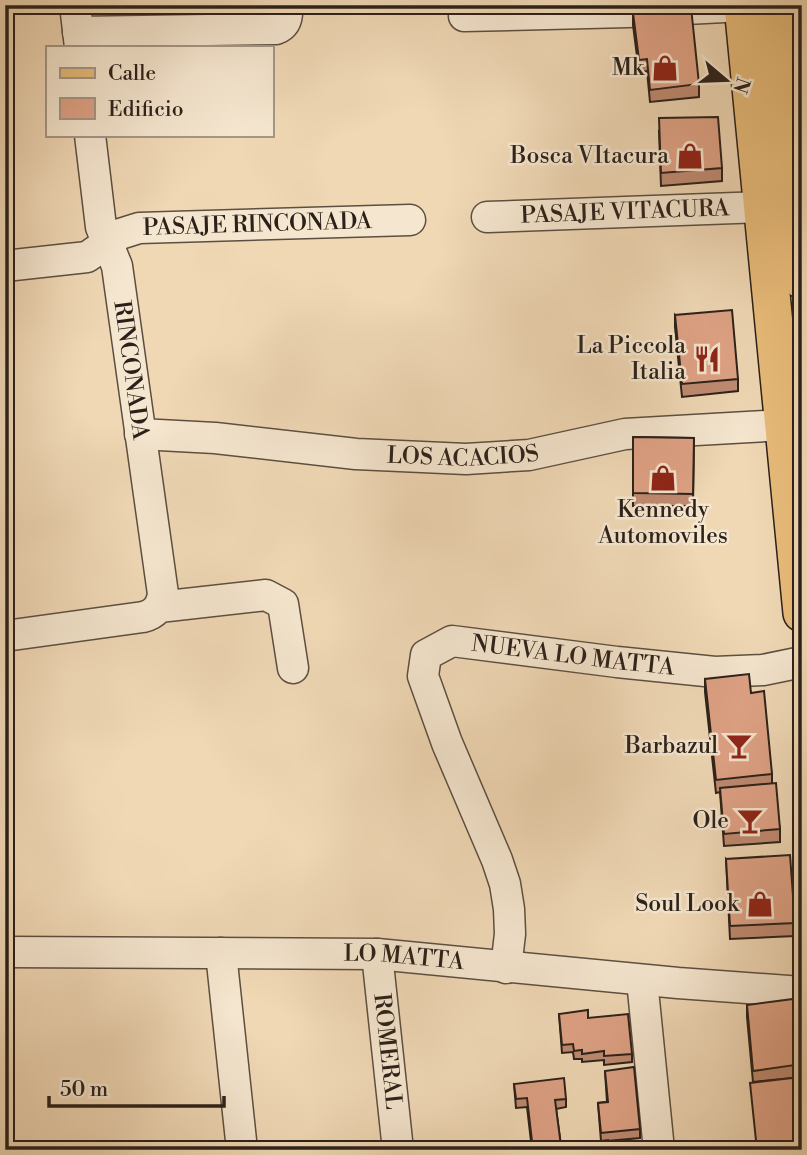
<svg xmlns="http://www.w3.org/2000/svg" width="807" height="1155" viewBox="0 0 807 1155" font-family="'Libre Bodoni',serif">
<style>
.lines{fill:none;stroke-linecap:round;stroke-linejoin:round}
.minor-casing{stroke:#5c4f41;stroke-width:33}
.major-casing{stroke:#2b211a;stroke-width:40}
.minor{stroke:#f5e6cf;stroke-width:30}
.major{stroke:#e8bc7a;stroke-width:37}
.wall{fill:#c08b72;stroke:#2b211a;stroke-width:2}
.building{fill:#dfa285;stroke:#2b211a;stroke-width:2}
.labels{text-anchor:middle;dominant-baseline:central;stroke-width:5;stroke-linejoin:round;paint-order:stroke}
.poi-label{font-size:23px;fill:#2b211a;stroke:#f5e6cf;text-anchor:end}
.street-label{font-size:23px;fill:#2b211a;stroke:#f5e6cf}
</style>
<rect width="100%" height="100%" fill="#f0d8b5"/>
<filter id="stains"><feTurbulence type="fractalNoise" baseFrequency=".00286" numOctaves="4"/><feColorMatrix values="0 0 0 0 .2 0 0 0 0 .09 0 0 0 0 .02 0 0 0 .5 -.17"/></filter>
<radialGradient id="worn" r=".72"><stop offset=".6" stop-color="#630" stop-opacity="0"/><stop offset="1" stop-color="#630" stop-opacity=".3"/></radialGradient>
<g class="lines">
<g class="minor-casing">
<g id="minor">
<polyline points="75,5 80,47"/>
<polyline points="464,16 628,12 744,6"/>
<path d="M 78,32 L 276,29 C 287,25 288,16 287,5"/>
<path id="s1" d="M 487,217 L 763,207"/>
<path id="s2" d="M 5,266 L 87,257 L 120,234 L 139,228 L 410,220"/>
<path id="s3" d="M 140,434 L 215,438 L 356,454 L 466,459 L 529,455 L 625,434 L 784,425"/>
<polyline points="159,607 266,595 283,604 293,668"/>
<path d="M 5,636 L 143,617 C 155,614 161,607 163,594 L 117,266 L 101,227 L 90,135"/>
<path id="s4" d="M 5,952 L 377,954 L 678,983 L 802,992"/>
<polyline points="221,953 242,1150"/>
<path id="s5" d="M 377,954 L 398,1150"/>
<path id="s6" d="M 506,968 L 510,934 L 509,909 L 505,884 L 497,860 L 447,743 L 423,676 L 426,655 L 452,641 L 617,662 L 715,672 L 763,670 L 802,662"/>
<polyline points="642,980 659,1150"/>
</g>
</g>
<g class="major-casing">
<g id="major">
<polyline points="743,5 802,613"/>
<polyline points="775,5 802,280"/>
</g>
</g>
<use href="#minor" class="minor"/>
<use href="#major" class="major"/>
</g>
<g class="wall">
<polygon points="633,13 699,84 699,97 650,102 647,71 639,72 633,25"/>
<polygon points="659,131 722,168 722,181 661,186"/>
<polygon points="675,315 738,379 738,391 682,397 675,327"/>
<polygon points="633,437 694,438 693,506 633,506"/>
<polygon points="705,679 751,693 772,774 772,784 780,829 780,842 724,846 720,792 716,793 705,692"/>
<polygon points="726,859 795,923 795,936 730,939"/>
<polygon points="747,1005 802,1010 802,1077 753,1082 747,1017"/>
<polygon points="559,1014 588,1018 632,1054 632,1062 604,1065 604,1060 582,1062 582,1059 574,1059 573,1052 562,1053"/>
<polygon points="605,1071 640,1129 640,1138 608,1141 609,1150 532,1150 527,1107 516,1108 514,1084 566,1099 566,1107 556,1109 561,1146 601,1141 598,1103 607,1102"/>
</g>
<g class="building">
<polygon points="691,7 699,84 650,90 647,59 639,60 633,13"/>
<polygon points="718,117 722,168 661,173 659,118"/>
<polygon points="732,310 738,379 682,384 675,315"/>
<polygon points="633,437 694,438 693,494 633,493"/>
<polygon points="749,674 751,693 764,691 772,774 716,780 705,679"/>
<polygon points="776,783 780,829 724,834 720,788"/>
<polygon points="790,855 795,923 730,926 726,859"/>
<polygon points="801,998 802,1064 753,1071 747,1005"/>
<polygon points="588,1010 588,1018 628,1014 632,1054 604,1056 604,1051 582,1054 582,1050 574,1051 573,1044 562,1045 559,1014"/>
<polygon points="634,1067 640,1129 601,1133 598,1103 608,1102 605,1071"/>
<polygon points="801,1077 802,1150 757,1150 750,1083"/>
<polygon points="564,1078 566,1099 555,1100 561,1146 608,1140 609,1150 533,1150 527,1098 516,1099 514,1084"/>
</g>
<defs>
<g id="shop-bare" transform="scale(2.1)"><path d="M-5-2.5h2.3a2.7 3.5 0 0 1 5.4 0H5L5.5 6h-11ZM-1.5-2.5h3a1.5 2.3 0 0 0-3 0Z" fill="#8f2418" stroke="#f5e6cf" stroke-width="2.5" paint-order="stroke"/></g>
<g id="restaurant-bare" transform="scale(2.1)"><path d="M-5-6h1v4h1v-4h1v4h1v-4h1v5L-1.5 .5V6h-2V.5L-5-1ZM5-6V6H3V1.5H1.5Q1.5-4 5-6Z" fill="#8f2418" stroke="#f5e6cf" stroke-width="2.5" paint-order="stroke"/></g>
<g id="bar-bare" transform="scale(2.1)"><path d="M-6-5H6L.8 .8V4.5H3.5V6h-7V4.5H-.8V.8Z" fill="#8f2418" stroke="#f5e6cf" stroke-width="2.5" paint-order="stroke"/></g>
</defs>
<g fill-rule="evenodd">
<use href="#shop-bare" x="665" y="68"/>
<use href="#shop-bare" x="690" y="156"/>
<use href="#restaurant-bare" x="707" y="359"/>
<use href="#shop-bare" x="663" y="478"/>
<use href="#bar-bare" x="739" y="746"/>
<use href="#bar-bare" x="750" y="821"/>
<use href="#shop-bare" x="760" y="904"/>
</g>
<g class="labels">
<g class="poi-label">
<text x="644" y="68">Mk</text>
<text x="669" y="156">Bosca VItacura</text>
<text x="686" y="346">La Piccola<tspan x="686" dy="26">Italia</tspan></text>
<text x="663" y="510" text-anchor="middle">Kennedy<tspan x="663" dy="26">Automoviles</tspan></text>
<text x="718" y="746">Barbazul</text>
<text x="729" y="821">Ole</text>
<text x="739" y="904">Soul Look</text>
</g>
<g class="street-label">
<text stroke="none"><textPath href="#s1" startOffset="138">PASAJE VITACURA</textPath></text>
<text stroke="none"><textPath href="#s2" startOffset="261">PASAJE RINCONADA</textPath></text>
<text transform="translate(131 370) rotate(82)">RINCONADA</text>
<text stroke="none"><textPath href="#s3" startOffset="324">LOS ACACIOS</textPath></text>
<text stroke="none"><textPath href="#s6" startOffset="481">NUEVA LO MATTA</textPath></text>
<text stroke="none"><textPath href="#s4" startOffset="399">LO MATTA</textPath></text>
<text stroke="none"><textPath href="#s5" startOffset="98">ROMERAL</textPath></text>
</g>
</g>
<rect width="807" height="1155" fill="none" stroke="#f0d8b5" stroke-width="28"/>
<rect x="7" y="7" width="793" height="1141" fill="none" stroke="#2b211a" stroke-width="3.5"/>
<rect x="14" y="14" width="779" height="1127" fill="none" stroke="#2b211a" stroke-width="2"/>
<rect x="46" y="46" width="228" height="91" fill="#f5e6cf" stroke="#a49787" stroke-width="2"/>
<rect x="60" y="68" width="35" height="10" fill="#e8bc7a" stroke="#a49787" stroke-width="2"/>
<text x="108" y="80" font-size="21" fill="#2b211a">Calle</text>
<rect x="60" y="98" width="35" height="21" fill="#dfa285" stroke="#a49787" stroke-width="2"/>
<text x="108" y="116" font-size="21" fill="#2b211a">Edificio</text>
<g transform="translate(726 80) rotate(109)" stroke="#f5e6cf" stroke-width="5" paint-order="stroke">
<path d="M0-5L12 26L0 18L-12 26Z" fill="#2b211a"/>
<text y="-10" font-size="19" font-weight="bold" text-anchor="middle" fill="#2b211a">N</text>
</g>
<path d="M49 1096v10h175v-10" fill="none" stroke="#2b211a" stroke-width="3.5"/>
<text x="60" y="1096" font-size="21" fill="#2b211a" stroke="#f5e6cf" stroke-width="5" paint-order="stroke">50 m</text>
<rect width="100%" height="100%" filter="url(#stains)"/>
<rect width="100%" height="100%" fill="url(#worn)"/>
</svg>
